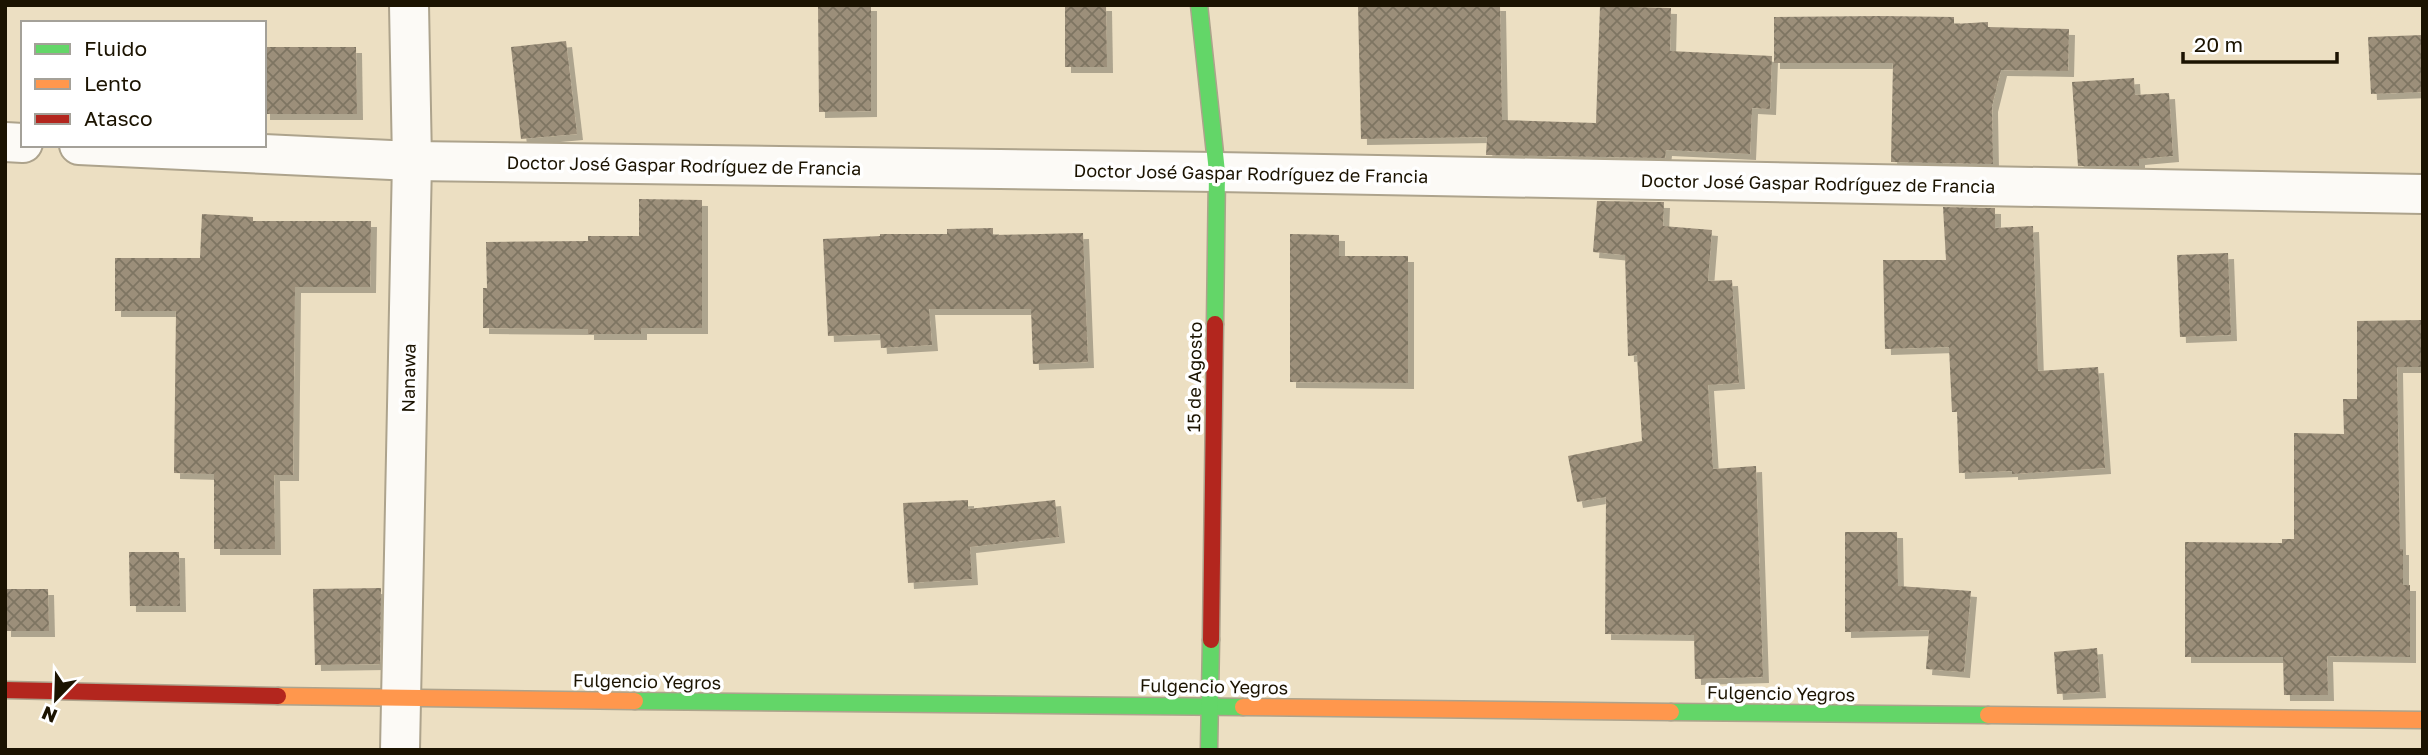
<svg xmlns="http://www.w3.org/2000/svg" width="2428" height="755" viewBox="0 0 2428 755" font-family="'Golos Text',sans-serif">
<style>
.building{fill:url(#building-cross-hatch);filter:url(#shadow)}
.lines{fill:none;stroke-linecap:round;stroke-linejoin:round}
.street-casing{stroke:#ada38c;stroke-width:42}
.fast-casing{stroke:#ada38c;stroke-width:19}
.slow-casing{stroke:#ada38c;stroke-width:19}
.jam-casing{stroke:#ada38c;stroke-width:19}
.street{stroke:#fcfaf6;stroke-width:38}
.fast{stroke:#63d668;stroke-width:16}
.slow{stroke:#ff974d;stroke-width:16}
.jam{stroke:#b3261e;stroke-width:16}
.labels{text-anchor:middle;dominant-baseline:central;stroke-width:7;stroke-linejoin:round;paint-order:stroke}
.street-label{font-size:18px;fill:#1b1301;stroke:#fff}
</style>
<defs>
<pattern id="building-cross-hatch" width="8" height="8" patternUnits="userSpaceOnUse" patternTransform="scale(1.75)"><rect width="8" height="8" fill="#9c8f7a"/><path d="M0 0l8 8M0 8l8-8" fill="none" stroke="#7e7462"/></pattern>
<filter id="shadow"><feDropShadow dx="6" dy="6" stdDeviation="0" flood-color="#0004"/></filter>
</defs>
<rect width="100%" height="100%" fill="#ecdfc2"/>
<g class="building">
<polygon points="818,5 871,5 871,111 819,112"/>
<polygon points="1065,5 1106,5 1107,67 1065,67"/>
<polygon points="1358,5 1500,5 1502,120 1596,123 1600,6 1671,8 1670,51 1772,56 1770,109 1752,108 1750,154 1666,150 1665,158 1486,155 1487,137 1361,139"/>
<polygon points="1880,16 1954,17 1954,24 1988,22 1988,27 2069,29 2068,71 2001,70 1992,106 1993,164 1891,162 1893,63 1774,63 1774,17"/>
<polygon points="2423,35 2423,92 2371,94 2368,37"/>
<polygon points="566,41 577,134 521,139 511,47"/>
<polygon points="264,47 356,47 357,114 264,114"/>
<polygon points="2134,78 2135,95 2169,93 2173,156 2139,159 2139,166 2078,166 2072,82"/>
<polygon points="639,199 702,200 702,328 641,328 641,334 588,334 588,329 483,328 483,288 487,288 486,242 588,241 588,236 639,236"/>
<polygon points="1597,201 1664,202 1663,226 1712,230 1708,281 1732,280 1739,383 1708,385 1713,469 1756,466 1763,677 1695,679 1694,635 1605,634 1606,497 1577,502 1568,456 1642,441 1637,355 1628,356 1625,255 1593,252"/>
<polygon points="1943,207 1995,208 1995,228 2033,226 2038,371 2098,367 2105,468 2012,474 2012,471 1959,473 1957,412 1952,412 1949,347 1885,349 1883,260 1946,260"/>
<polygon points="202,214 253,217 253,221 371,221 370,287 295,287 293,475 274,475 275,549 214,549 214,474 174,473 176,311 115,311 115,258 200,258"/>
<polygon points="993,228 993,235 1083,233 1088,362 1033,364 1031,309 929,309 932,345 881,348 880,334 828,336 823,239 880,236 880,234 947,234 947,229"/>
<polygon points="1290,234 1339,235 1339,256 1408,256 1408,383 1290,382"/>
<polygon points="2228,253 2231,335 2180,337 2177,255"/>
<polygon points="2423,320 2423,367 2397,367 2400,549 2403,549 2403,585 2410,585 2410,657 2327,656 2328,695 2284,695 2283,657 2185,657 2185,542 2282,543 2282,539 2294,539 2294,433 2344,434 2343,399 2357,399 2357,321"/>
<polygon points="968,500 968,509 1055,500 1059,537 970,547 972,579 908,583 903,503"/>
<polygon points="1845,532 1897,532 1898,586 1971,591 1964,672 1926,669 1929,630 1845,632"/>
<polygon points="129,552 179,552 180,606 130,606"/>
<polygon points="381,588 380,664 315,665 313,589"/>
<polygon points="5,589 48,589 49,631 5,631"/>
<polygon points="2097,648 2100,692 2057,694 2054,652"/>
</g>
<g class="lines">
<g class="street-casing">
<g id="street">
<polyline points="5,142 23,143"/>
<polyline points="79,145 412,161 1217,172 2423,194"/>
<polyline points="400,750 412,161 409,5"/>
</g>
</g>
<g class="fast-casing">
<g id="fast">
<polyline points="1199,5 1217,172 1215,324"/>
<polyline points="635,701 1243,707"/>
<polyline points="1671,712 1988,715"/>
<polyline points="1209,750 1211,640"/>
</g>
</g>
<g class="slow-casing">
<g id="slow">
<polyline points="278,696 635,701"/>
<polyline points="1243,707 1671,712"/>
<polyline points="1988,715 2423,720"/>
</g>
</g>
<g class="jam-casing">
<g id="jam">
<polyline points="1211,640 1215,324"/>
<polyline points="5,690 278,696"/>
</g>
</g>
<use href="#street" class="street"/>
<use href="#fast" class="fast"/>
<use href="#slow" class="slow"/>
<use href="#jam" class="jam"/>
</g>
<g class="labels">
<g class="street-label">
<text transform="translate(684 165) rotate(1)">Doctor José Gaspar Rodríguez de Francia</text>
<text transform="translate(1251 173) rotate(1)">Doctor José Gaspar Rodríguez de Francia</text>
<text transform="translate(1818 183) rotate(1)">Doctor José Gaspar Rodríguez de Francia</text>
<text transform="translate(1194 377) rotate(-89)">15 de Agosto</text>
<text transform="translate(408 378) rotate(-89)">Nanawa</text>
<text transform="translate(647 681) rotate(1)">Fulgencio Yegros</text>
<text transform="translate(1214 686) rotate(1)">Fulgencio Yegros</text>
<text transform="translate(1781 693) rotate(1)">Fulgencio Yegros</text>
</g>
</g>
<rect width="2428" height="755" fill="none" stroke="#1b1301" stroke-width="14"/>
<rect x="21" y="21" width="245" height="126" fill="#ffffff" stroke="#a4a199" stroke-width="2"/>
<rect x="35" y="44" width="35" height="10" fill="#63d668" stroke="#a4a199" stroke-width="2"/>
<text x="84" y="56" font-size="21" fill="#1b1301">Fluido</text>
<rect x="35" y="79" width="35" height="10" fill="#ff974d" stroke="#a4a199" stroke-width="2"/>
<text x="84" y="91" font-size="21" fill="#1b1301">Lento</text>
<rect x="35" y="114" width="35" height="10" fill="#b3261e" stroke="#a4a199" stroke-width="2"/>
<text x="84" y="126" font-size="21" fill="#1b1301">Atasco</text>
<g transform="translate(56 699) rotate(203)" stroke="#ffffff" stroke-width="5" paint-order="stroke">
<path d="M0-5L12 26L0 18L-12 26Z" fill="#1b1301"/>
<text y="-10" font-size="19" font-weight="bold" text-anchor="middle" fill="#1b1301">N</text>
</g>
<path d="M2183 52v10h154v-10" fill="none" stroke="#1b1301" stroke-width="3.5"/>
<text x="2194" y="52" font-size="21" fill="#1b1301" stroke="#ffffff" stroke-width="5" paint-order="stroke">20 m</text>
</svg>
